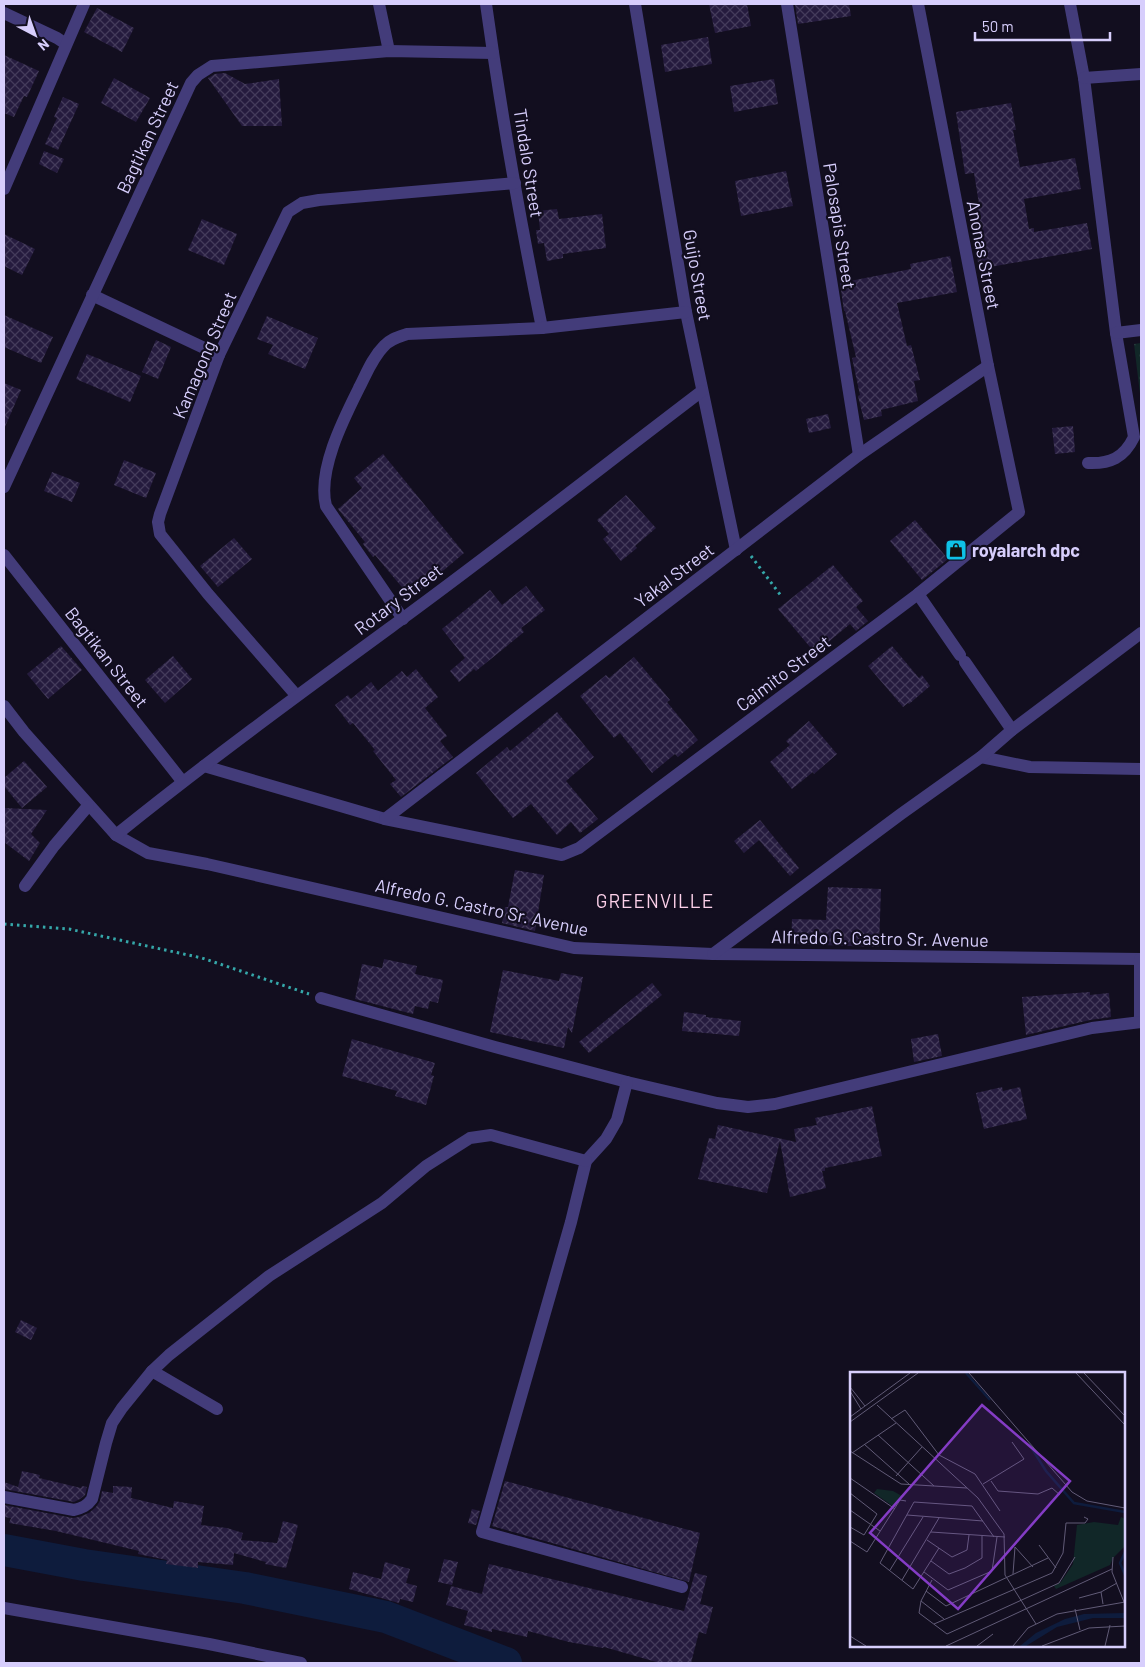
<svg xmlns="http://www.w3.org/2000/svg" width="1145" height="1667" viewBox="0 0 1145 1667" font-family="Barlow,sans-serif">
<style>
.park{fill:url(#park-crowns)}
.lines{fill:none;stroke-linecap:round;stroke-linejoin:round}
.river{stroke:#0e1c3d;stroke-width:32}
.building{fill:url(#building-cross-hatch)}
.path{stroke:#35a7a9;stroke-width:3;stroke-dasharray:2.5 4;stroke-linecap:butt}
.minor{stroke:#433c7a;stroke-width:12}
.labels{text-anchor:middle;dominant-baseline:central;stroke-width:4.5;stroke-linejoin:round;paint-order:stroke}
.street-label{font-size:18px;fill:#d7cefc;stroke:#120e1f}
.poi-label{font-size:18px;font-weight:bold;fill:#d7cefc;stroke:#120e1f;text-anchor:start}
.neighbourhood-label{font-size:19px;letter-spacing:1px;fill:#fcd0e9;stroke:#120e1f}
.inset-river{fill:none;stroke:#0e1c3d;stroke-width:2.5}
.inset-road{fill:none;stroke:#615b77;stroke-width:1}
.view{fill:#843cc5;fill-opacity:0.15;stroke:#843cc5;stroke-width:2.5}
.inset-edge{fill:none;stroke:#d7cefc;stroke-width:2.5}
</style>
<defs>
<pattern id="park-crowns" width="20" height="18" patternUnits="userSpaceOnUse" patternTransform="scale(1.25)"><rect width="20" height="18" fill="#112728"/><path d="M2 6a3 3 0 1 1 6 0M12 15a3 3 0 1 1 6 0" fill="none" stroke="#334548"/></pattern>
<pattern id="building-cross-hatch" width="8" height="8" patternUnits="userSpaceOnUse" patternTransform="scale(1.25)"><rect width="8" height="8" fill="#251b3e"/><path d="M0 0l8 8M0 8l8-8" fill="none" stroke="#443b5b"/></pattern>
</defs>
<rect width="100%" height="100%" fill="#120e1f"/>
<polygon class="park" points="1141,343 1141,402 1134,344"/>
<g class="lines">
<polyline class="river" points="4,1550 84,1565 245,1588 386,1617 506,1663"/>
</g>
<g class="building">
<polygon points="709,4 747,4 751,26 715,33"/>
<polygon points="795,4 849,4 851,16 798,24"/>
<polygon points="97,8 134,28 122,52 84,32"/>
<polygon points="708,37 712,64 665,72 661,45"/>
<polygon points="4,55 39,71 27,97 24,96 14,117 4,113"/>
<polygon points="225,73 245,84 279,79 282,126 242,126 208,78 215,74"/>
<polygon points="114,78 150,98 136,122 101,103"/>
<polygon points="774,79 778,104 734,112 730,86"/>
<polygon points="63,97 79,104 58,150 45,144 57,118 54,117"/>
<polygon points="1011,103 1016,130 1013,130 1020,167 1075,158 1081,189 1024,199 1029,229 1034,228 1034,232 1087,223 1092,249 979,269 976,251 979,251 972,206 979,204 974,173 965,174 956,112"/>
<polygon points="44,151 64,159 57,173 39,164"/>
<polygon points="786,171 793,206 741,216 735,181"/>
<polygon points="557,209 559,219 602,214 606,248 563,254 563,258 547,261 544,243 538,244 536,230 540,230 538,211"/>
<polygon points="202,219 237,234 224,265 188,250"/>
<polygon points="4,234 35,249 22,275 4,266"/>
<polygon points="950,256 957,292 897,303 907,346 911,345 920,380 914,381 918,401 881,410 882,416 864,420 858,396 860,395 852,358 856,357 845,311 844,311 840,283 911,269 910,264"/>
<polygon points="4,315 53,337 41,363 4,347"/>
<polygon points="267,316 318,338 305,369 268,354 273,345 257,339"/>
<polygon points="156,340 171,347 158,379 142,372"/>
<polygon points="87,354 141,376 130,402 76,379"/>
<polygon points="4,383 21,390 4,429"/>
<polygon points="828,414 831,428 809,433 806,419"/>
<polygon points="1073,426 1075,452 1055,454 1052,428"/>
<polygon points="383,454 464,553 411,598 375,555 373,557 363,544 365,542 338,509 362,488 354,478"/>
<polygon points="124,460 156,473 146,498 114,485"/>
<polygon points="52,472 80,483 72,502 44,491"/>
<polygon points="626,495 656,528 635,546 637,548 621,561 603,539 609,534 597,520"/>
<polygon points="915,520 948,559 922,580 890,541"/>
<polygon points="234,538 252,559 218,587 200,566"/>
<polygon points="833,565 863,601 856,607 868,621 856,631 850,624 815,653 778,609"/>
<polygon points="526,586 545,610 521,628 524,632 476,671 474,669 459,682 450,671 465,658 442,629 490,590 502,605"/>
<polygon points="61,646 82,670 48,699 27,674"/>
<polygon points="892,646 919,678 922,675 930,686 909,704 908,703 903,707 868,666"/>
<polygon points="173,656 192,679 165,703 145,680"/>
<polygon points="634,657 670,700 667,702 698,740 678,757 675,754 652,773 620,733 614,738 580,696 606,675 609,678"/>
<polygon points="416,669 438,697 425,708 447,736 440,741 453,757 401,797 390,784 396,780 373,751 375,750 353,723 350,725 335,705 348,695 351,699 371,682 378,691 402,671 407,677"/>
<polygon points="557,712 594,757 566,781 598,819 580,833 571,822 557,835 531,804 513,818 476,773 507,747 510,751"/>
<polygon points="809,721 837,754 814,774 813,772 792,789 770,762 790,745 786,741"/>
<polygon points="24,761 47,787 22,808 4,786 4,778"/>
<polygon points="4,808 47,810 31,834 40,843 29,861 4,842"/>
<polygon points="760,820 799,868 790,876 759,840 744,853 734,841"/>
<polygon points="515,870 544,875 535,931 502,923 505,907 508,907"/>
<polygon points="828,887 881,889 879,947 791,944 792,919 826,920"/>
<polygon points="384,959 417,966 415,974 443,980 438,1003 430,1001 428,1009 415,1006 413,1014 355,999 362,964 382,968"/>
<polygon points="503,970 559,981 561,973 583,977 572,1033 568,1027 564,1048 490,1032"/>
<polygon points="652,983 662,995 589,1053 579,1042"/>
<polygon points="1090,992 1090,995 1109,993 1111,1017 1090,1020 1026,1035 1022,997"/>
<polygon points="684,1012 706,1015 706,1017 741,1021 739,1036 682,1031"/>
<polygon points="938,1034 942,1056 914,1062 911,1039"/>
<polygon points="352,1039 435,1063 431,1075 434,1076 426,1105 395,1096 397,1091 342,1076"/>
<polygon points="1002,1087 1003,1091 1020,1087 1027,1119 984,1129 976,1093"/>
<polygon points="872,1106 882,1156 825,1168 825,1171 822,1171 826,1188 790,1197 780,1141 767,1193 698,1179 709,1138 715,1139 718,1125 796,1142 794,1129 817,1125 815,1118"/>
<polygon points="21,1320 37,1328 31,1340 15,1332"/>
<polygon points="22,1471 40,1475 39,1478 81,1488 82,1486 87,1487 85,1495 80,1499 74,1502 4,1489 4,1482 18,1487"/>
<polygon points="505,1481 700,1533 689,1582 492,1526"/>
<polygon points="113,1486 132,1487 131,1498 173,1508 174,1501 204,1506 201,1525 227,1528 243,1533 241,1540 277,1543 283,1521 298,1525 286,1568 265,1564 266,1562 234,1553 233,1565 198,1562 198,1568 166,1564 167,1560 138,1554 139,1551 56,1531 9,1523 11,1518 4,1517 4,1505 73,1518 79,1517 89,1513 96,1507 100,1501 102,1491 113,1493"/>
<polygon points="472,1509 480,1511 476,1525 468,1523"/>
<polygon points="444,1559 458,1562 452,1585 438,1582"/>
<polygon points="385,1562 410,1569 406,1583 417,1586 413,1602 400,1599 399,1603 349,1589 353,1572 381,1579"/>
<polygon points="489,1564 684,1611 695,1573 707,1576 700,1604 713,1607 706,1634 699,1632 691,1663 660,1663 604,1647 603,1648 569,1642 528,1631 527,1637 492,1629 492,1632 464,1625 468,1611 446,1605 451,1586 482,1594"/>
</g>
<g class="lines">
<g class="path">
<polyline points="751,556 782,597"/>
<polyline points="4,924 69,929 202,958 309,994"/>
</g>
<g class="minor">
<polyline points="379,4 389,51"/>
<path d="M 486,4 C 501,112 520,220 542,328"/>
<polyline points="635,4 686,312 736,550"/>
<polyline points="787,4 859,455"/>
<path d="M 1070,4 L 1084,78 L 1116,333 L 1134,437 C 1124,458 1110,464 1088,463"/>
<polyline points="4,13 57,38 66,44"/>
<polyline points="1084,78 1141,74"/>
<polyline points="4,189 84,4"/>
<polyline points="92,295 219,355"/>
<polyline points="1116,333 1141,330"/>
<polyline points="4,487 191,83 198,75 212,66 389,51 493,53"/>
<polyline points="4,555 182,781"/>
<polyline points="918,594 960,655"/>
<path d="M 403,619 L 326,506 C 317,470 344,418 360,386 C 367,372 373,357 384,346 C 390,339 398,337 407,334 L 542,328 L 686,312"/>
<polyline points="965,662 1012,730"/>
<polyline points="296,695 208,594 160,534 158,522 160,514 219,355 288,212 302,203 319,200 515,183"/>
<polyline points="4,706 24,732 116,835 148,853 207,864 574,948 713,954 1141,959"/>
<polyline points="981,757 1030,767 1141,769"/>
<polyline points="204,766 385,819 562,855 579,848 918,594 1019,512 988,366 918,4"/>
<polyline points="385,819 859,455 988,366"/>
<path d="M 116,835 C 209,760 305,690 402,619 C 503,545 602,467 702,391"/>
<polyline points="25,886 54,846 88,806"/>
<polyline points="713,954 901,814 981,757 1012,730 1141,633"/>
<polyline points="1140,959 1140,1022"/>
<polyline points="321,998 495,1047 627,1082 717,1103 748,1107 775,1104 1092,1028 1141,1022"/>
<polyline points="627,1082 617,1120 606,1139 586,1161 571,1222 482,1532 682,1587"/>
<polyline points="152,1371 217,1409"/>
<path d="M 4,1497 L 74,1510 C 82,1508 87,1506 92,1499 L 106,1443 L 112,1423 L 122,1408 L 152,1371 L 169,1355 L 269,1276 L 382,1203 L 426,1166 L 470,1138 L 491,1135 L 586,1161"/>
<polyline points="4,1608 209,1644 301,1663"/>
</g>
</g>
<defs>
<g id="shop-square" transform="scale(1.125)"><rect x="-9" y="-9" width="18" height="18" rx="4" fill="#0fc1e7" stroke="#120e1f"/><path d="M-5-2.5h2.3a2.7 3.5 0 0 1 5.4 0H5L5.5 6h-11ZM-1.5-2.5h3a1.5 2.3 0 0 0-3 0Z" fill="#111"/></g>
</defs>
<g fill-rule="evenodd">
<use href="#shop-square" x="956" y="550"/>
</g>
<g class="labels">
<g class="street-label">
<text transform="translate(147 137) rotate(-65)">Bagtikan Street</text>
<text transform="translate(529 163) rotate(81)">Tindalo Street</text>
<text transform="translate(840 226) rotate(81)">Palosapis Street</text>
<text transform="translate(984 255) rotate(79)">Anonas Street</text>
<text transform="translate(698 275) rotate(80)">Guijo Street</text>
<text transform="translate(204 355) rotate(-67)">Kamagong Street</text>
<text transform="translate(674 575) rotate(-37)">Yakal Street</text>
<text transform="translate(398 599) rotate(-37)">Rotary Street</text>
<text transform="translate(107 657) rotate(52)">Bagtikan Street</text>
<text transform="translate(783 673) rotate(-37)">Caimito Street</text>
<text transform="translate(482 907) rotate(12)">Alfredo G. Castro Sr. Avenue</text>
<text transform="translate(880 938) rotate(1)">Alfredo G. Castro Sr. Avenue</text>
</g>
<g class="poi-label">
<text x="972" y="550">royalarch dpc</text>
</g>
<g class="neighbourhood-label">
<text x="655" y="900">GREENVILLE</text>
</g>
</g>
<g transform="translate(850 1372)">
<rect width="275" height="275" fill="#120e1f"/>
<path d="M 271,145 L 275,147 L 275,174 L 263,186 L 260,193 L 206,217 L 204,214 L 211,210 L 223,192 L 227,153 L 244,150 L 268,153 Z" fill="#112728"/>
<path d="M 27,117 L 43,119 L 52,124 L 44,135 L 24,121 Z" fill="#112728"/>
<path d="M 275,241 L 275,246 L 243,246 L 207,255 L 176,274 L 170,274 L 186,261 L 215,247 L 234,242 Z" fill="#0e1c3d"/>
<path class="inset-river" d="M 116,1 L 140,28M 179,72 L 196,99 L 224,131 L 275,140M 275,180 L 270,191 L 275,203"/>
<path class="inset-road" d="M 119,1 L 222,120 L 237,129 L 275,136M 226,1 L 275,53M 234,1 L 275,44M 0,15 L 15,34M 0,19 L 11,37M 27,33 L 128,126 L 154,162 L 155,203 L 186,252M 0,45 L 60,1M 41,47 L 55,38 L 89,83 L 125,102 L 150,139M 0,50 L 68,1M 28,63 L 84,114M 14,72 L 59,112M 0,79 L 51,112 L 117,116M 2,81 L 46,51M 46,104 L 72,75M 0,106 L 45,137M 141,109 L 148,119 L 188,122 L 202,116 L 210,123M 133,112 L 174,87 L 162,70M 0,121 L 27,142 L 14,163 L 0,155M 0,138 L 30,159M 57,143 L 133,149M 81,160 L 155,165M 77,168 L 102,185 L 117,178 L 119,163M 0,169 L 17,180 L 50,128 L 56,129M 189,173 L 206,196M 89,176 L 63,217 L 30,191 L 64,130 L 122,134 L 144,165M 263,185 L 262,200 L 274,230M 81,189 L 99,202 L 115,196 L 132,186 L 132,164M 40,198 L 73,145M 74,200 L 98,218 L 142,199 L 147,165M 163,202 L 165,175 L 183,195M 52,208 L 89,146M 82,208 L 71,229 L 69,241 L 97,262 L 209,211 L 225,185M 76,219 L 96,234 L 198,186M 251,220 L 267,211M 229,226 L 251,220 L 253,232M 71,229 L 94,247M 225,237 L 230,258M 84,252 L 202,201 L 213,181 L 216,151 L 235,151 L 238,147 L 234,145M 0,264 L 16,274M 96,274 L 262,197M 127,274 L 143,262M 163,274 L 178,256 L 207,242 L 275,230M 192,274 L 239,256 L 275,254M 255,274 L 260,253"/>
<path class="view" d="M 132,33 L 220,109 L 108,237 L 20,161 Z"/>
<rect width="275" height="275" class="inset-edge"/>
</g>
<rect width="1145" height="1667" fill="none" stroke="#d7cefc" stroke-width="10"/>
<g transform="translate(35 35) rotate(139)" stroke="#120e1f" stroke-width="4" paint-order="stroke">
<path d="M0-4L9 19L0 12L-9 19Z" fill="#d7cefc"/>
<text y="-8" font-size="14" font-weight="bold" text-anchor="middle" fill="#d7cefc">N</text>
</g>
<path d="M975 32v8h135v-8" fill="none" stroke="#d7cefc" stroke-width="2.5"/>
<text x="982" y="32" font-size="15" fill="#d7cefc" stroke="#120e1f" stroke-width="4" paint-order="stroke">50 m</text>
</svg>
